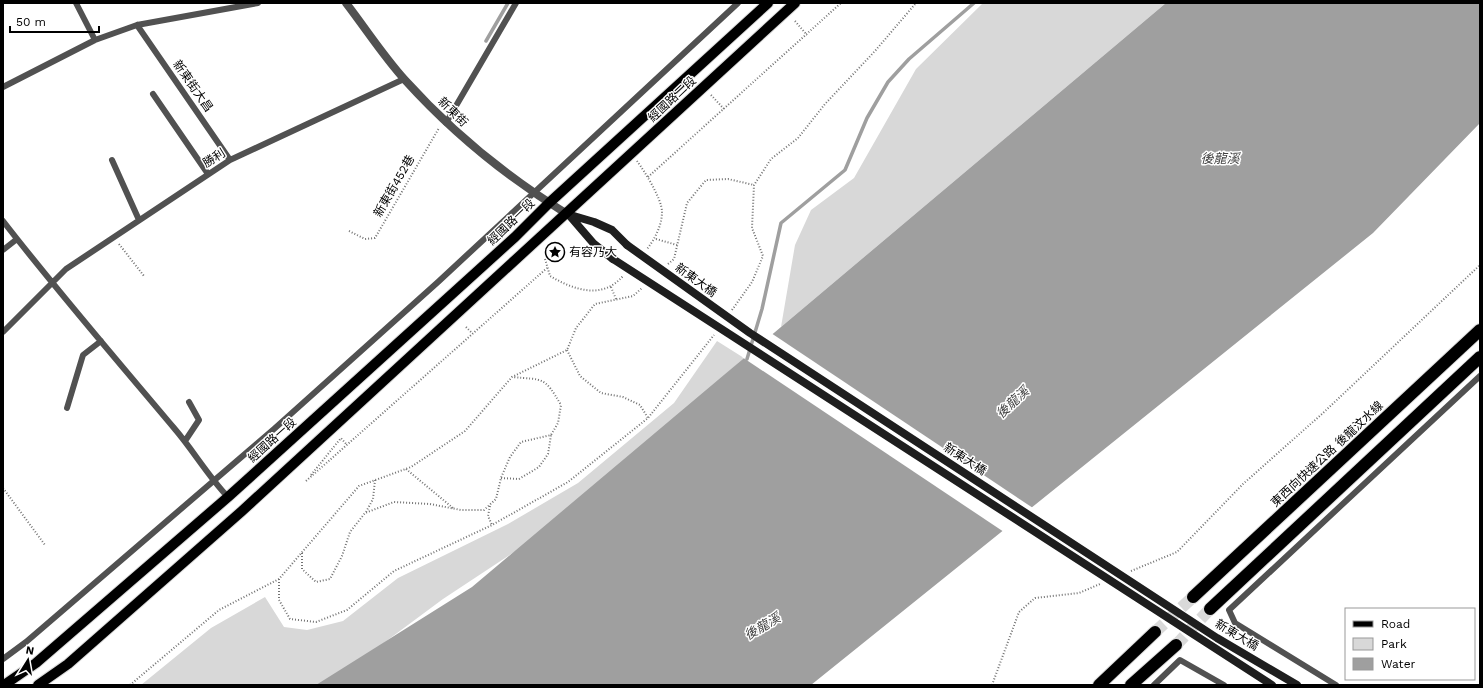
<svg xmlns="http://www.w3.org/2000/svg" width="1483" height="688" viewBox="0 0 1483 688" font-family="'Work Sans','Noto Sans TC',sans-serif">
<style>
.green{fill:#d8d8d8}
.water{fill:#9f9f9f}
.pier{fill:#fff}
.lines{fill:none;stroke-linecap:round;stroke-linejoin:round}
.stream{stroke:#9f9f9f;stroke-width:3.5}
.highway-tunnel{stroke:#d9d9d9;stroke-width:12;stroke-dasharray:12 6;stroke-linecap:butt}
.primary-casing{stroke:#dbdbdb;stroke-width:12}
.highway-casing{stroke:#dbdbdb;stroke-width:14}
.path{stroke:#737373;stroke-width:2;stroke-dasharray:1 2;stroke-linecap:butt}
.lane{stroke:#515151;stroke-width:6}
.street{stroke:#515151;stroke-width:8}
.secondary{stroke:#1e1e1e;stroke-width:8}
.primary{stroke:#000;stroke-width:10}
.highway{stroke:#000;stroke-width:12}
.secondary-bridge{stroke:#1e1e1e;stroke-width:8}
.labels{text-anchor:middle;stroke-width:3;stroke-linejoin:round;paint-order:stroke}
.street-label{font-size:12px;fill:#000;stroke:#fff}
.poi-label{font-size:12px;fill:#000;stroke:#fff;text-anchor:start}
.water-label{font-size:13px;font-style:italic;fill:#404040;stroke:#fff}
</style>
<rect width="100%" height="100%" fill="#fff"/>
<path class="green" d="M983,3H1166L781,327L795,245L811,210L854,178L916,69Z
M717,341L744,358L549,529L443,599L327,685H141L211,628L265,597L284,627L307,630L343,621L398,578L508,524L578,483L674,403Z"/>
<path class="water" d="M1166,3H1480V123L1373,233L811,685H316L472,587Z"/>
<path class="pier" d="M771,333L1033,508L1004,532L742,357Z"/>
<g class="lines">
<path class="stream" d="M486,41L508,3
M747,359L762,309L781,223L845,170L867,118L888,82L909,59L974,3"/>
<path class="highway-tunnel" d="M1155,632L1193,597
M1176,645L1210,609"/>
<defs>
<path id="primary" d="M4,685L36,663L228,497L515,237L549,203L768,3
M38,685L68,664L242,511L795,3"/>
<path id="highway" d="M1193,597L1480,330
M1210,609L1480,357
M1099,685L1155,632
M1131,685L1176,645"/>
</defs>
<use href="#primary" class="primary-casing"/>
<use href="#highway" class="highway-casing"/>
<path class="path" d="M795,21L807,35
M711,95L724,109
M637,161C645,172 662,199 662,212C662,225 655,239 647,249
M648,177L841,3
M349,231L365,239L375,238L439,128
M656,239L677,245
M119,244L144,276
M545,259L550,276C574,290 602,300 623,276
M668,264L674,259L687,203L706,180L728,179L754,185
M611,287L616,299
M732,310L752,282L763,256L752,228L754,185L771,159L798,138L825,104L875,51L916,3
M466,327L472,333
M567,350L580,376L601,393L623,397L640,405L648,418
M406,469L453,508
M311,475L341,438L347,445
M501,478L519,479L539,467L548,454L551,435
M306,481L547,268
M3,488L45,545
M490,506L488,516L492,525
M366,512L373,499L375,480
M302,553V569L316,582L330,579L342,556L350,532L365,513L394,502L430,504L461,510H484L496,499L501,478L510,457L521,442L551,435L558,423L561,405C544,376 544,380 512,377
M1131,571L1177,552L1243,484L1323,413L1480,265
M279,579V600L290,619L316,622L347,610L394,571L492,525L568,482L648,418L714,335
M130,685L219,610L279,579L359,486L411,467L465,431L512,377L567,350L576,328L595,304L633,296L642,288
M992,685L1019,612L1035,598L1079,593L1100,584"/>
<path class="lane" d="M76,3L95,40
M137,25L230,160
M3,87L95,40L137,25L258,3
M153,94L208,174
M446,123L516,3
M112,160L139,220
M3,221C58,292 116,359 174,428C193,450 208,476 228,497
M3,250L17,239
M3,332L66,269L230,160L404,79
M67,408L83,355L101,341
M185,441L199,420L189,402
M3,659L26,642L274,429L438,282L738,3
M1154,685L1180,660L1224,685
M1336,685L1235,623L1229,610L1480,376"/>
<path class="street" d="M346,3C366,29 384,57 405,80C452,132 507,177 567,214"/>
<path class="secondary" d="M567,214L594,222L612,230L627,245
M569,215L594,244L613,259"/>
<use href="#primary" class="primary"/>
<use href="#highway" class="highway"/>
<path class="secondary-bridge" d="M627,245L750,333L1217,638L1297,685
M613,259L1272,685"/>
</g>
<defs>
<symbol id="sight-ring" viewBox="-11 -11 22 22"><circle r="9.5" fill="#fff" stroke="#000" stroke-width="1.5"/><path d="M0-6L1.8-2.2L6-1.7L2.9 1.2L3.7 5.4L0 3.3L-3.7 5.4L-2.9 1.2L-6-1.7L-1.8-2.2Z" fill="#000"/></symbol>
</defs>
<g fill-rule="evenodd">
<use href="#sight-ring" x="544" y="241" width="22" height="22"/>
</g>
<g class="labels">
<g class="street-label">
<text transform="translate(193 86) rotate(55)" y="4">新東街大昌</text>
<text transform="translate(672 99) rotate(-43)" y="4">經國路二段</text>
<text transform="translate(453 112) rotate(44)" y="4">新東街</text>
<text transform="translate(214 158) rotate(-32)" y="4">勝利</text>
<text transform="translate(394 186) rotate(-60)" y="4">新東街452巷</text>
<text transform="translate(511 222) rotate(-44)" y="4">經國路一段</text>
<text transform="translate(696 280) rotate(36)" y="4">新東大橋</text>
<text transform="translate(272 440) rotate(-42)" y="4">經國路一段</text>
<text transform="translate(1327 454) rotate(-43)" y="4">東西向快速公路 後龍汶水線</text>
<text transform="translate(965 459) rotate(33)" y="4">新東大橋</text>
<text transform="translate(1237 635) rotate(31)" y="4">新東大橋</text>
</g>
<g class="poi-label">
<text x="569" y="256">有容乃大</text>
</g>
<g class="water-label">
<text x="1220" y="163">後龍溪</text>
<text transform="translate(1012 402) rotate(-43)" y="5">後龍溪</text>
<text transform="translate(762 626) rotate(-31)" y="5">後龍溪</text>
</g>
</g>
<rect width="1483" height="688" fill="none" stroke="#000000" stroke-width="8"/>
<rect x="1345" y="608" width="130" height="72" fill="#ffffff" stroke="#999999"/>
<rect x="1353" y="621" width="20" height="6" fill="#000000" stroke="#999999"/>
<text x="1381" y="628" font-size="12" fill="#000000">Road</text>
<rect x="1353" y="638" width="20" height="12" fill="#d8d8d8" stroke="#999999"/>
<text x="1381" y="648" font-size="12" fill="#000000">Park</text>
<rect x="1353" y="658" width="20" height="12" fill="#9f9f9f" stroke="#999999"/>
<text x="1381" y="668" font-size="12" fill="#000000">Water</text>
<g transform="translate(28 660) rotate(11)" stroke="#ffffff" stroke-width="3" paint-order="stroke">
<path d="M0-3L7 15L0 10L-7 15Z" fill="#000000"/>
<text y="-6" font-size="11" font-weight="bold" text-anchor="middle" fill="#000000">N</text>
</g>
<path d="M10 26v6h89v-6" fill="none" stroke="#000000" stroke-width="2"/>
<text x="16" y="26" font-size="12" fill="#000000" stroke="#ffffff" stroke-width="3" paint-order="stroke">50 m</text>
</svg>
